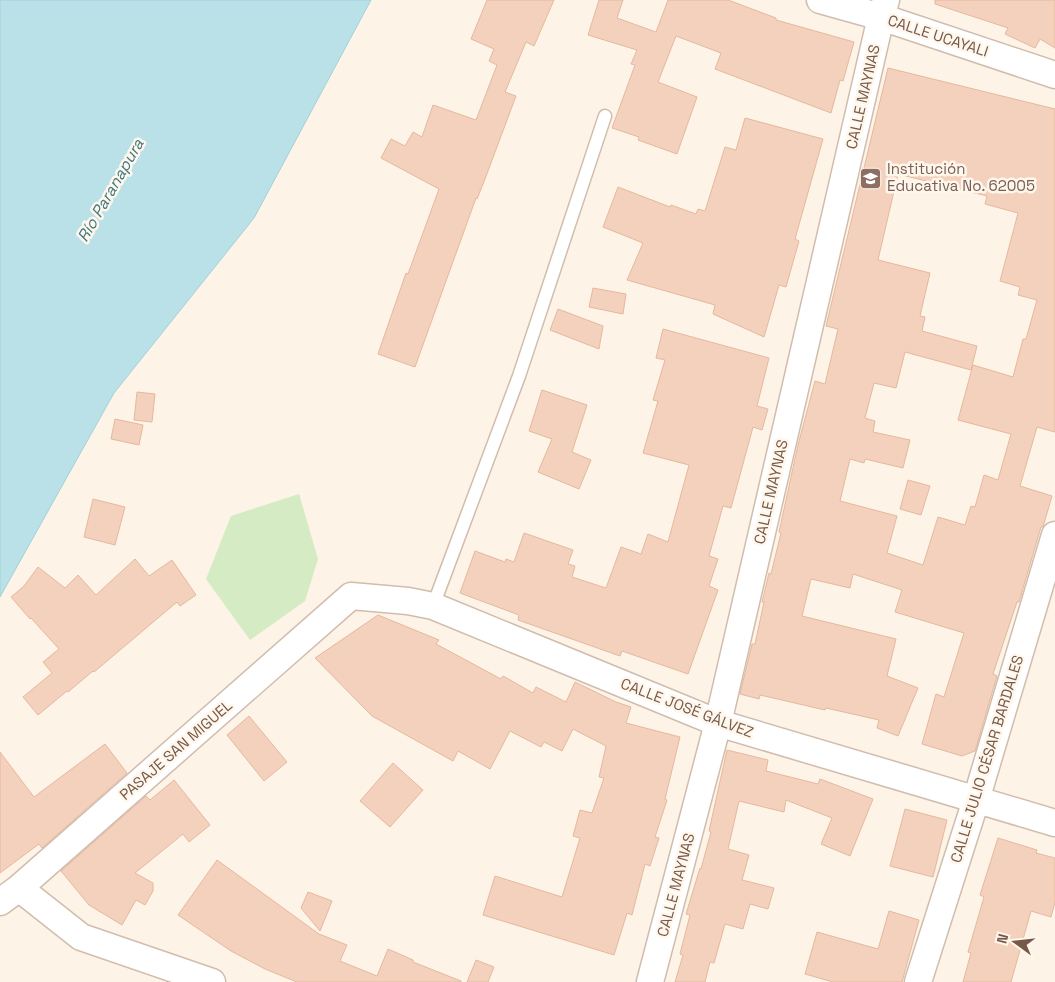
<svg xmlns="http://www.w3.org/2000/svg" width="1055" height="982" viewBox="0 0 1055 982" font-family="'Space Grotesk',sans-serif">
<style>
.green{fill:#d4ebc4}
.water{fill:#bae1e7;stroke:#a0d1d9}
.building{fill:#f3d1bd;stroke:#e6b89d;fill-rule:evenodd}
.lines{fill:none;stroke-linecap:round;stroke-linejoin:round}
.lane-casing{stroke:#d1bdae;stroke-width:15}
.street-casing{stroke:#d1bdae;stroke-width:29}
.lane{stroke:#fff;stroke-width:12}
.street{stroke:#fff;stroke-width:26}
.labels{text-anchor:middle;stroke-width:5;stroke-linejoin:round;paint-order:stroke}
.street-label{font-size:15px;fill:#77594a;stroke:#fff7ec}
.education-label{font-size:15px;fill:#785e54;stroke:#fff7ec;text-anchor:start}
.water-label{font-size:16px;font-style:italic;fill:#407983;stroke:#fff7ec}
</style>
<rect width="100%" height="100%" fill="#fdf3e6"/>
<path class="green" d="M299,494L318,559L305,601L250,640L206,579L231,516Z"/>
<path class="water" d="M0,0H371L254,218L114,393L0,597Z"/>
<path class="building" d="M487,0H554L534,46L526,42L505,92L516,96L485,179L477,199L476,198L415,367L378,354L406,273L408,274L439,189L381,158L391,139L405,146L413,132L422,137L433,105L476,120L497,65L489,61L494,49L471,39Z
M599,0H623L617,18L656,32L668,0H728L776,18V20L854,42L843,81L840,80L831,113L715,69L721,53L676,36L658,82L697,97L677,154L638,140L639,137L612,128L635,65L631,64L637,50L588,35Z
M935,0H1055V48L1040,39L1035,48L1005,34L1008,28L935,4Z
M888,68L1055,109V432L1037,427L1020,486L1052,496L1043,527H1041L1019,602H1017L993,674L997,676L975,751L962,756L922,744L936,694L944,697L964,633L895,612L902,590L853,574L850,588L811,579L802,616L896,639L887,676L918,688L898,736L877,728L879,720L826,708L825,710L760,695L759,699L740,694L752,644H755L764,602H762L769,573L771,574L781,533L779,532L798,445L815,381L825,384L838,329L826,326ZM898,174L987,196L985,204L1018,213L1000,281L1020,287L1018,295L1037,300L1026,339H1023L1013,377L973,365L958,420L1011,434L998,480L984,475L975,507L971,506L965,525L938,517L923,565L887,553L897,516L840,501L850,459L864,463L865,459L903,468L910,440L873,432L875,421L865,418L874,383L896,388L905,352L971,370L977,346L922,331L925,317L920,316L930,273L878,260Z
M745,118L823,139L795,239L799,241L786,287L779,285L764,337L713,314L715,305L627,280L643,243L603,227L618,187L670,207L671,205L696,214L698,209L705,211L725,147L736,150Z
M593,288L626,294L623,314L589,307Z
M558,309L603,326L599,349L550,330Z
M663,329L769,358L757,406L768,409L762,430L753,427L731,508L723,506L709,556L718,559L709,586L718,590L688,674L622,651L620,656L518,620L519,615L460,593L475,551L505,562L506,559L514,562L524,533L573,550L568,564L575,566L572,577L606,588L621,547L641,554L648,534L668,542L689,465L643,453L658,401L653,400L665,360L656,358Z
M542,390L587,405L572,452L591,460L579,489L538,472L552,439L529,431Z
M137,392L155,394L152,422L134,420Z
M115,419L143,425L139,445L111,439Z
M908,480L930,486L921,515L900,509Z
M93,499L125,507L115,545L84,537Z
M135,559L149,576L172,560L196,595L180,606L177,602L94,672L93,671L68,692L67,691L38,715L23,697L52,673L43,662L59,649L31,618L30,619L11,597L24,586L38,567L65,588L78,575L96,595Z
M378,615L439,640L436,644L501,679L503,676L533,693L536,687L566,702L575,682L616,702L631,707L626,723L680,737L665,799L667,800L655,837L659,838L650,866L645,864L632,915L627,913L614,955L483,915L495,876L562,897L580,838L573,836L580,810L592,813L604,778L599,777L606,746L573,729L562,751L544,742L541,747L510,731L490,769L458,751L453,761L372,716L315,658Z
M249,716L287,762L264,781L227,735Z
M105,744L127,773L42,848L39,844L0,873V752L34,797Z
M727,750L768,760L766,771L818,784L820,779L873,799L850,856L821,844L832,818L786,800L784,812L739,801L728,849L749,855L742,880L774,888L768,909L750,904L743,929L725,924L714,963L710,962L705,982H675L683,955L680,954L690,915L686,914L700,868L701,869L711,832L709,831Z
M393,763L423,790L390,827L360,801Z
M174,780L210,825L189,842L183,834L135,873L153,883V891L145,905L136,900L122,925L89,905L61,871L146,796L150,800Z
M905,809L947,820L933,877L890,866Z
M998,838L1037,850L1036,853L1055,858V902L1051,917L1031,911L1011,982H963L971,953L968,952L984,897L980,895Z
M217,860L319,934L347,945L340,961L377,976L388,949L413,960V962L461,981V982H297L265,969L231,951L178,915Z
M308,892L332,901L320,931L301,908Z
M889,911L919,920L902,982H833L805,974L817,932L878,949Z
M476,960L494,967L488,982H467Z"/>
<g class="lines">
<defs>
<path id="lane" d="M433,606L519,376L605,116"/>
<path id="street" d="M820,0L881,17L1055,75
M19,888L81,937L212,982
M0,902L19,888L351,596L408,601L433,606L718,723L1055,823
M650,982L718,723L881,17L886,0
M918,982L976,800L1055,535"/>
</defs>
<use href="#lane" class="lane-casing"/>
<use href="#street" class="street-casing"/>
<use href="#lane" class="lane"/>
<use href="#street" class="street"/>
</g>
<defs>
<symbol id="school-square" viewBox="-11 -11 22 22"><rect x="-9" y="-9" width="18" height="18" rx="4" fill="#8d6e63" stroke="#fff7ec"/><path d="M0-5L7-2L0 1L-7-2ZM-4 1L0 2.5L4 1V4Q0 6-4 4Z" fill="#fff"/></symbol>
</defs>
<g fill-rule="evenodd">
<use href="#school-square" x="858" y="166" width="25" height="25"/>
</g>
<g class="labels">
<g class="street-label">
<text transform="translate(938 36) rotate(18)" y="5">CALLE UCAYALI</text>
<text transform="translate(863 97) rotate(-77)" y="5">CALLE MAYNAS</text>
<text transform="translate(771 492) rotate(-77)" y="5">CALLE MAYNAS</text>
<text transform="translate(687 708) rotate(21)" y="5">CALLE JOSÉ GÁLVEZ</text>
<text transform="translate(176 750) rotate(-41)" y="5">PASAJE SAN MIGUEL</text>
<text transform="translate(987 759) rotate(-73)" y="5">CALLE JULIO CÉSAR BARDALES</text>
<text transform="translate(676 885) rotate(-75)" y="5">CALLE MAYNAS</text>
</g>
<g class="education-label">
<text x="887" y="174">Institución<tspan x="887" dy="17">Educativa No. 62005</tspan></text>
</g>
<g class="water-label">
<text transform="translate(110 190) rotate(-60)" y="6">Río Paranapura</text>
</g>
</g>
<g transform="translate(1015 942) rotate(285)" stroke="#fff7ec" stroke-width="4" paint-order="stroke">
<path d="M0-4L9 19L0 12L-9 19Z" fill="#77594a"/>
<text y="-8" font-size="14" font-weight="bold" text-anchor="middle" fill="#77594a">N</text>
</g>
</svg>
